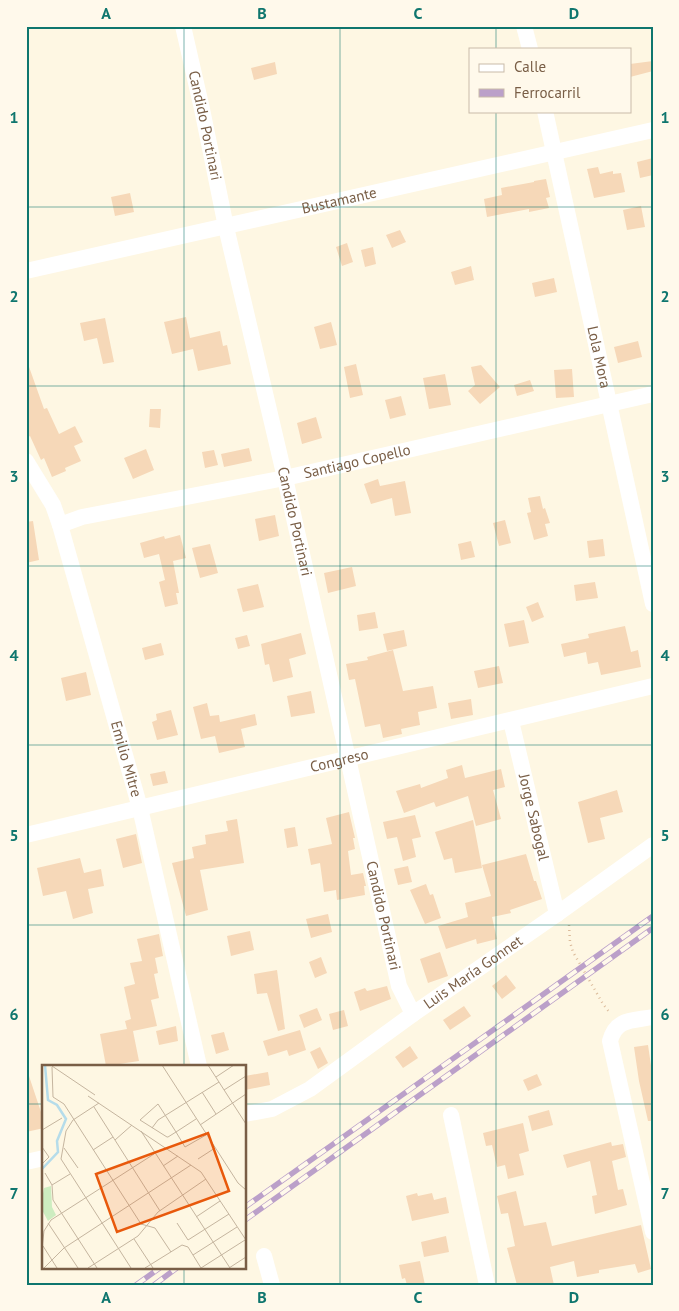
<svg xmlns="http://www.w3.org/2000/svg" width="679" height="1311" viewBox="0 0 679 1311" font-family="'PT Sans',sans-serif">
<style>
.building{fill:#f6d8b8}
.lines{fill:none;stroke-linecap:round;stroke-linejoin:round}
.path{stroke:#dbbb9a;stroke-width:2.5;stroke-dasharray:1 4;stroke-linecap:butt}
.street{stroke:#fff;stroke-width:16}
.rail-casing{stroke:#bba0c9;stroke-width:5.5}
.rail{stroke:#fff9eb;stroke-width:4;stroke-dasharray:11;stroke-linecap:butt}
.grid{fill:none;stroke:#0f766e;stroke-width:1;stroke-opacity:0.55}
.labels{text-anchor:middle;stroke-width:5;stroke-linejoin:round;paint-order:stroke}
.street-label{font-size:15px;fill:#795e46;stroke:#fff9eb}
.inset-river{fill:none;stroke:#b5dcea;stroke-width:2.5}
.inset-road{fill:none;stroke:#c5b59f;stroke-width:1}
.view{fill:#e8590c;fill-opacity:0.15;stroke:#e8590c;stroke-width:2.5}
.inset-edge{fill:none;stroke:#795e46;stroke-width:2.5}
.neatline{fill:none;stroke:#0f766e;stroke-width:2}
.grid-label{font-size:16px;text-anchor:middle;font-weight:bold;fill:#0f766e}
</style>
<rect width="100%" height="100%" fill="#fef7e3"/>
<path class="building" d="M653,61V71L630,77V64Z
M275,62L277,74L254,80L251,68Z
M653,158V175L640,178L637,162Z
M598,167L600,174L613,171V174L621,173L625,192L594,198L587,169Z
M546,179L550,197L546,198L549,208L529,212V209L487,217L484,199L502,195L501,188L534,182V181Z
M130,193L134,212L115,216L111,197Z
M641,206L645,227L627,230L623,210Z
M400,230L406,242L392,248L386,235Z
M347,243L353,262L342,266L336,247Z
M373,247L376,264L365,267L361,250Z
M471,266L474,280L455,285L451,272Z
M554,278L557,292L535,297L532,283Z
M186,317L190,338L220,331L223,346L227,345L231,364L198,371L193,349L172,354L164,322Z
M105,318L114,362L103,364L97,338L84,341L80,323Z
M331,322L337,345L320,349L314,327Z
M638,341L642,357L618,363L614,347Z
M28,364L44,409L47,408L59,434L75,426L83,442L74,446L81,461L65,468L66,471L52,477L44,458L41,460L30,436L26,438V365Z
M356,364L363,395L350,398L344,367Z
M481,365L500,387L480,404L468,391L475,385L471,367Z
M572,369L574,397L556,398L554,370Z
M445,374L451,405L429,409L423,378Z
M530,380L534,391L517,396L514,385Z
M401,396L406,415L390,419L385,400Z
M150,409H161L160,428L149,427Z
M316,417L322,438L302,444L297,423Z
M249,448L252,461L224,467L221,454Z
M146,449L154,470L133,479L124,458Z
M214,450L218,465L205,468L202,452Z
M378,479L380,486L405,481L411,513L395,516L392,498L371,504L364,484Z
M540,496L543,509L545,508L550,523L545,524L548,536L534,540L527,513L531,512L528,498Z
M275,515L279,536L259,541L255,519Z
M505,520L511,543L499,546L493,523Z
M33,521L39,560L26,563V522Z
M180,535L186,558L173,561L179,593H176L178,604L165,607L159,582L165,580L159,554L144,558L140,543L164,536L165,539Z
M603,539L605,556L589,558L587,541Z
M471,541L475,557L461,560L458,544Z
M210,544L218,573L200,578L192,548Z
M352,567L356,586L328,593L324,573Z
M595,582L598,598L576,601L574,585Z
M258,584L264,607L243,612L237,589Z
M538,602L544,617L532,622L526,607Z
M375,612L378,628L359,631L357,615Z
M524,620L529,643L509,647L504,624Z
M625,626L631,652L638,650L641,667L601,675L598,662L588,664L586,652L564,657L561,644L589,638L588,634Z
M404,630L407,646L387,651L383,634Z
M301,633L306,654L289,659L293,677L273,682L269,664L265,665L261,644Z
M247,635L250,646L238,649L235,638Z
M161,643L164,655L145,660L142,648Z
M393,650L403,691L433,686L437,708L418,712L420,725L401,729L402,734L383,738L380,724L365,727L355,679L349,680L346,664L368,660L367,657Z
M499,666L503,683L478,688L474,671Z
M86,672L91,695L66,701L61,678Z
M311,691L315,713L291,717L287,696Z
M471,699L473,715L451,719L448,703Z
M207,703L210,716L219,715L220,722L255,714L257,725L241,729L245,747L219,753L215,736L201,739L193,707Z
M171,710L178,735L157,740L152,722L157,720L156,714Z
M462,765L465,778L501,769L505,787L493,790L501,819L476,826L468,796L436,807L434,802L404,813L396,791L420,784L421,788L448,778L446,770Z
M165,771L168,783L153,786L150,774Z
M617,790L623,812L600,818L605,839L588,843L578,802Z
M349,812L355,838H353L355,849L348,851L351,875L363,873L366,886H364L365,895L337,900L336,890L324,892L320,863L311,865L308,849L332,844L326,818Z
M415,815L421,837L412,839L416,857L403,861L397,837L387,839L383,822Z
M237,819L244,863L200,870L208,910L186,916L172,863L194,858L192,847L206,844L205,835L228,831L226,821Z
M473,820L482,868L455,873L452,858L444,860L435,832Z
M295,827L298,846L287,848L284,829Z
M136,834L142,863L123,868L116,839Z
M526,854L534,881H536L542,899L510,910L511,913L492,917L497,939L477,944L476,939L446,949L438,926L468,917L465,903L491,896L482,865Z
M80,858L84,873L101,869L104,886L88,889L93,913L73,919L66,891L43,896L37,868Z
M408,866L412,882L398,885L394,869Z
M426,884L430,895L433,894L441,918L425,924L410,890Z
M328,914L332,932L311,938L306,919Z
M250,931L254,950L231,956L227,936Z
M159,934L163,956L155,958L158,973L154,974L159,998L151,1000L157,1026L133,1031L139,1061L106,1066L100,1034L127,1029L125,1021L131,1019L124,987L135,984L130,963L142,961L137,939Z
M440,952L448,976L428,983L420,959Z
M321,957L327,973L315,978L309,962Z
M277,970L285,1029L278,1031L267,993L257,994L254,974Z
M506,975L516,988L502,999L492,986Z
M387,986L391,999L360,1011L354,992L365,988L367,991Z
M464,1006L471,1016L450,1030L443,1020Z
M317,1008L322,1020L304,1028L299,1015Z
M344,1010L348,1026L333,1030L329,1014Z
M176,1026L178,1041L159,1045L156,1031Z
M300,1030L306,1050L289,1056L287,1050L268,1056L263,1041Z
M224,1032L229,1050L216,1054L211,1035Z
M648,1045L653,1079V1121H648L639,1081L634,1047Z
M410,1046L418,1058L403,1068L395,1057Z
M320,1047L328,1063L318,1069L310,1052Z
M268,1072L270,1085L245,1090V1076Z
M537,1074L542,1085L528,1091L523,1080Z
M29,1076L41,1112L44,1128L26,1132V1077Z
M549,1110L553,1125L532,1131L528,1116Z
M523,1123L529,1151L519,1154L524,1175L508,1179L505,1165L497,1167L492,1145L486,1146L483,1133Z
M611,1142L612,1146L623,1144L626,1157L612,1161L618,1190L623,1189L627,1205L595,1214L592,1196L597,1195L590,1161L567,1168L563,1155Z
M516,1191L524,1226L546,1222L552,1246L641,1225L651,1269L638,1273L635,1264L599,1270V1273L577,1277L574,1261L550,1267L554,1285H517L507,1248L515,1246L508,1213L501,1214L497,1196Z
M417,1193L418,1196L432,1193L434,1200L446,1197L449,1213L412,1221L406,1196Z
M446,1236L449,1252L424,1257L421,1242Z
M420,1261L425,1285H407L405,1278L402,1279L399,1265Z"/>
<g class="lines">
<path class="path" d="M569,925L570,942L573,952L603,1004L610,1013"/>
<g class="street">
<path id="s1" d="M183,26L202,109L226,227L285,478L399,986L413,1014"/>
<path d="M524,26L530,49"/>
<path id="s2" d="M545,111L653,604"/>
<path id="s3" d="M26,271L653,130"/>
<path id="s4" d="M26,461L53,505L60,525L140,808L199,1066"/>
<path id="s5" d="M60,525L82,517L285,478L653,394"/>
<path id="s6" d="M511,721L557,914"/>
<path id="s7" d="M26,835L653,686"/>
<path d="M653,1017C632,1021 616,1018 610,1041L653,1232"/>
<path id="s8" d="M245,1114L272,1109L310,1089L413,1014L557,914L653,845"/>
<path d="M451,1115L487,1285"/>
<path d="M26,1162L44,1158"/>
<path d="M264,1256L272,1285"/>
</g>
<defs>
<path id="rail" d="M245,1207L653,916
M245,1220L653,928
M136,1285L161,1267
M154,1285L178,1267"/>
</defs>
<use href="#rail" class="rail-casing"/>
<use href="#rail" class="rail"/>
</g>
<path class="grid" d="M184,26V1066M340,26V1285M496,26V49M496,111V1285M26,207H653M26,386H653M26,566H653M26,745H653M26,925H653M26,1104H44M245,1104H653M184,1267V1285"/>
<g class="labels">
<g class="street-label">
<text dy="5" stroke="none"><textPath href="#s1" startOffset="102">Candido Portinari</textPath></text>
<text dy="5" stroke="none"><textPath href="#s3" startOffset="321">Bustamante</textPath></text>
<text dy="5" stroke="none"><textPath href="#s2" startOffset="252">Lola Mora</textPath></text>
<text dy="5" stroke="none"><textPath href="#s5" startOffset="304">Santiago Copello</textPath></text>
<text dy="5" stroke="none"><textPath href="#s1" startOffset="508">Candido Portinari</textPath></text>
<text dy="5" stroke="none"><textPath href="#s4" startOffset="316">Emilio Mitre</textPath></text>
<text dy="5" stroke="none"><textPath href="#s7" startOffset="322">Congreso</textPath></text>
<text dy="5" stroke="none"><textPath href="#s6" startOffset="99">Jorge Sabogal</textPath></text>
<text dy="5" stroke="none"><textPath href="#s1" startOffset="912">Candido Portinari</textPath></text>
<text dy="5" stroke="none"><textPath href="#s8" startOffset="271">Luis María Gonnet</textPath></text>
</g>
</g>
<g transform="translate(42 1065)">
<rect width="204" height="204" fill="#fef7e3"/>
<path d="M9,121L10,142L14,150L6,156L0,145V134L2,123Z" fill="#cdedc0"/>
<path class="inset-river" d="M0,104L16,87L15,76L24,54L15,40L6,35L3,0"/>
<path class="inset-road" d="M120,0L196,118L204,125M166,0L204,59M10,1L53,30M10,2L11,32L22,39L99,159L113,163L129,187M174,12L192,0M182,25L204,11M160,27L174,49M46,31L159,107L204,175M57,38L31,55L24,66L19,94L89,203M52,42L118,146M154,54L134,67L126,72H125L98,55L116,39L134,67L143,82L164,70M158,60L204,29M110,63L116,55L177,17M0,65L20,53M99,66L188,203M73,75L90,60M0,82L7,92L0,99M22,83L36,103M51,85L71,72M156,94L173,83M121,101L136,91M3,108L10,120L11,135L55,203M10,120L28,109M154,152L178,136M6,158L36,203M135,158L146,175L187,149M92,174L111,203M1,181L15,203M0,183L2,166L9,155L112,89M151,190L195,162M2,203L22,183L149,100M46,203L96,171L116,147L164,114M103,203L140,180L146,182L159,203M159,203L203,175M187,203L204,192"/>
<path class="view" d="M166,68L187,126L75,167L54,109Z"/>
<rect width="204" height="204" class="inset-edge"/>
</g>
<rect width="679" height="1311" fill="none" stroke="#fff9eb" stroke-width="55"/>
<rect x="469" y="48" width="162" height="65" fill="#fff9eb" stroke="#c9bba9"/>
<rect x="479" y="64" width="25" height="8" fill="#ffffff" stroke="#c9bba9"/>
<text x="514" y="72" font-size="15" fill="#795e46">Calle</text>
<rect x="479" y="89" width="25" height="8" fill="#bba0c9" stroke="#c9bba9"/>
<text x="514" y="98" font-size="15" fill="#795e46">Ferrocarril</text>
<rect x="28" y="28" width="624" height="1256" class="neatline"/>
<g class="grid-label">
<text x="106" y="19">A</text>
<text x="262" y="19">B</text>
<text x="418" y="19">C</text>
<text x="574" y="19">D</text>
<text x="14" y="123">1</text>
<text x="665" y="123">1</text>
<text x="14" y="302">2</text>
<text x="665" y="302">2</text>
<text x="14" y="482">3</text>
<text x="665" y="482">3</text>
<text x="14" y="661">4</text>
<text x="665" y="661">4</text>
<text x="14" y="841">5</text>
<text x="665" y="841">5</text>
<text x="14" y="1020">6</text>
<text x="665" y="1020">6</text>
<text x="14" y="1199">7</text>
<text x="665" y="1199">7</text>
<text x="106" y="1303">A</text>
<text x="262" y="1303">B</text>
<text x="418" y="1303">C</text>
<text x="574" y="1303">D</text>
</g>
</svg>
